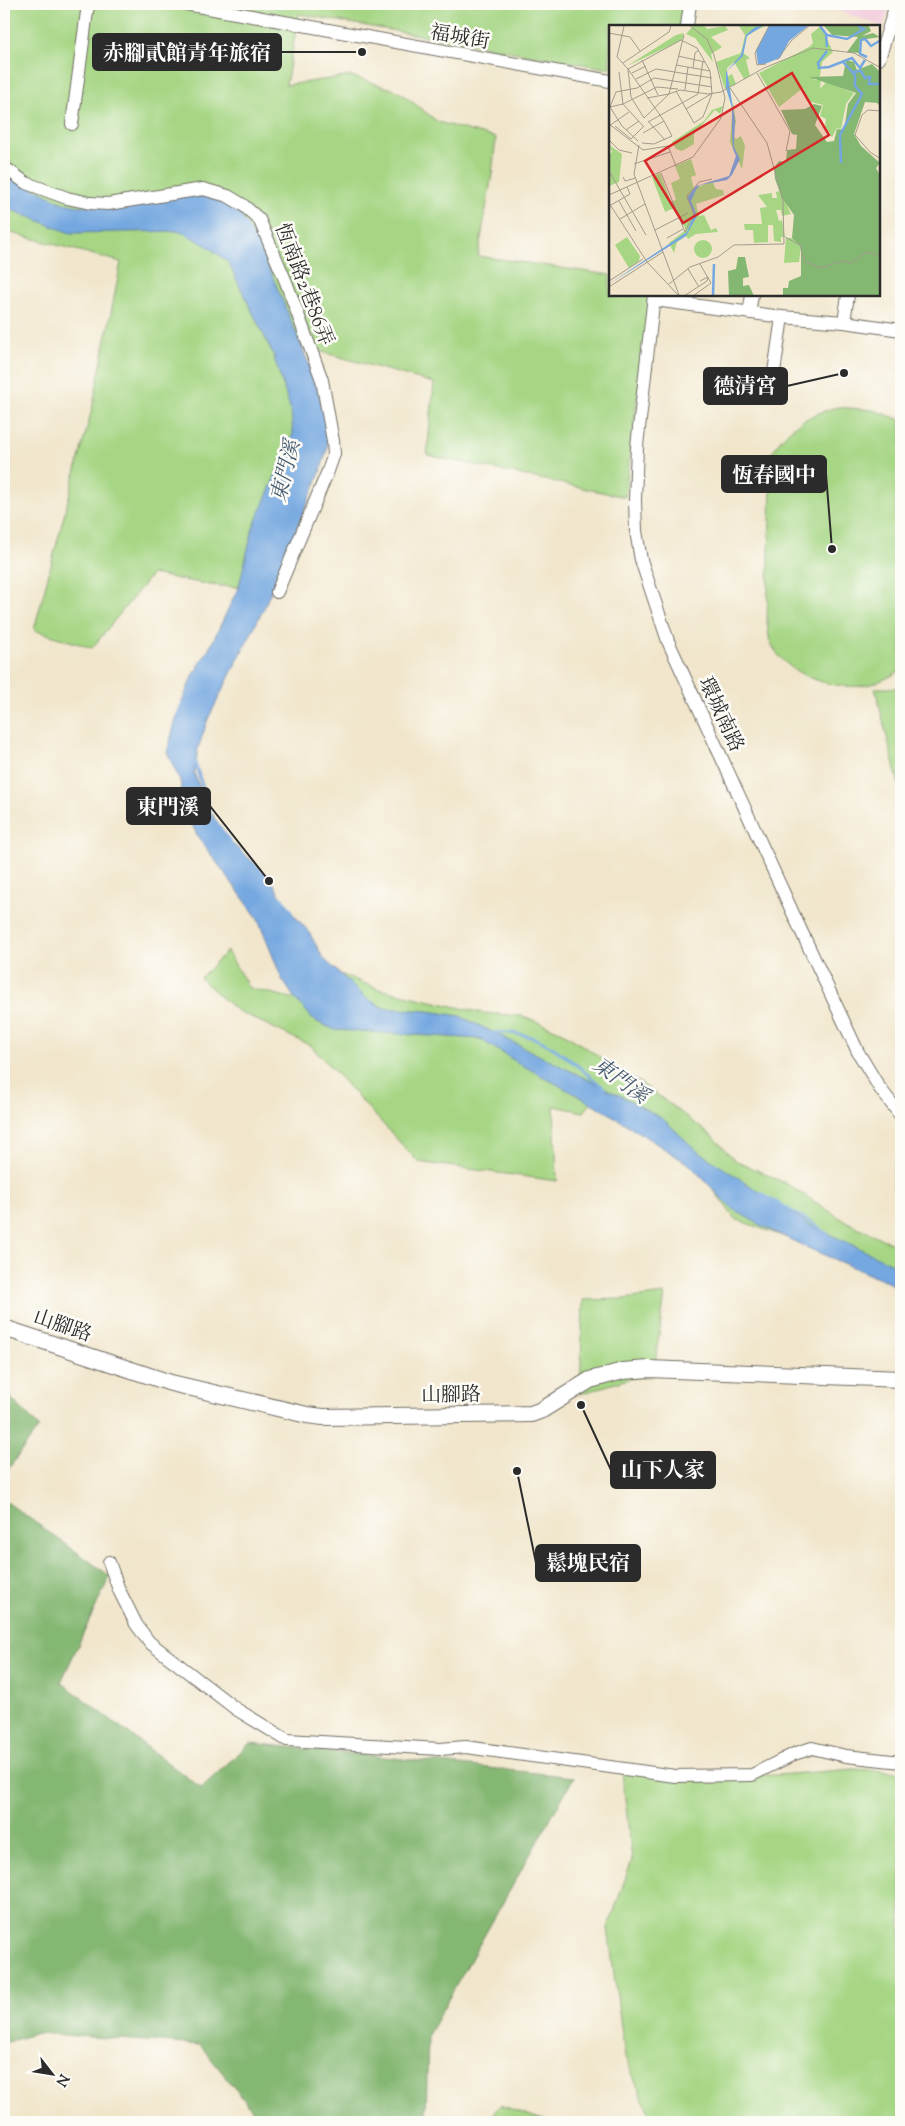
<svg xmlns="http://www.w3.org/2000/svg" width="905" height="2126" viewBox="0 0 905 2126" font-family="'Sorts Mill Goudy','Noto Serif TC',serif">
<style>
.built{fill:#f3cfde}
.green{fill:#a6d684;stroke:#688058}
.forest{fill:#84b772;stroke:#58714e}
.water{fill:#74a7e0;stroke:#506986}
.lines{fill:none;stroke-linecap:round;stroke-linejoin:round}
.stream{stroke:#74a7e0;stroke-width:3}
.minor-casing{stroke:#706c63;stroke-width:14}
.tertiary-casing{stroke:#706c63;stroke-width:18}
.minor{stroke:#fff;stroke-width:12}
.tertiary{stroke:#fff;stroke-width:16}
.labels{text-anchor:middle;stroke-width:5;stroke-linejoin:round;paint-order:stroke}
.street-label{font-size:20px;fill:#2b2b2b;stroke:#fdfcf7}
.water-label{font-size:21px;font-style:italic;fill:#485d73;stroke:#fdfcf7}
.inset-river{fill:none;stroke:#74a7e0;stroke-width:2.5}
.inset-road{fill:none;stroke:#a29b8c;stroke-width:1}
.view{fill:#d62828;fill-opacity:0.15;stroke:#d62828;stroke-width:2.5}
.inset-edge{fill:none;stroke:#2b2b2b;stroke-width:2.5}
.leader{fill:none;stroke:#2b2b2b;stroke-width:2}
.callout-dot{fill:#2b2b2b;stroke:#fdfcf7;stroke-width:2}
.callout{fill:#2b2b2b;stroke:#2b2b2b;stroke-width:2}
.callout-label{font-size:21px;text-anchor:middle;font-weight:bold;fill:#fff}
</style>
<rect width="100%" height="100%" fill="#fdfcf7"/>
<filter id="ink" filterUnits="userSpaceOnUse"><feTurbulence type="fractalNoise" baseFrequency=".02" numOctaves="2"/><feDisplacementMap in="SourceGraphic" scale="10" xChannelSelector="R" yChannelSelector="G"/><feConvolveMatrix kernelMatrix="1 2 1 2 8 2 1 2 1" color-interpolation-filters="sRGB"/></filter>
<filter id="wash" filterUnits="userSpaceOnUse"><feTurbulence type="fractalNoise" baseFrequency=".0096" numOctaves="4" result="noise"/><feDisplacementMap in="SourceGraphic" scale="20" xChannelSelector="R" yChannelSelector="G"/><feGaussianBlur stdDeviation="1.12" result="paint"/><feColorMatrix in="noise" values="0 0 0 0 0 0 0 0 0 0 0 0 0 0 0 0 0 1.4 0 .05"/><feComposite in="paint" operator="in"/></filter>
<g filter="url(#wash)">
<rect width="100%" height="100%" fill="#f1e6cc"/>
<path class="built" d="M819,4H890L883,27Z"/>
<path class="green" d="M4,4H179L216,11L218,4H688L685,26H610V69L299,14L286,85L351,76L398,91L438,122L496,138L492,174L478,256L610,275V295H650L625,497L427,455L434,383L286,342L308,398L263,589L211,585L152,574L92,648L34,630L93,405L121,262L4,231Z
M837,407L873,410L901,420V670C890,677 876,684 862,686C829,689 783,674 770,641C768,635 768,628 767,622L772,453C788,425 807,416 837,407Z
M875,688H901V794Z
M227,951L249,988L316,1004L335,972L379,989L483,1013L523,1016L560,1031L651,1090L713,1137L735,1160L785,1183L845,1221L901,1248V1283L818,1249L735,1219L701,1173L603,1088L584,1112L554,1106L557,1181L418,1162L311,1046L236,1010L200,978Z
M901,1142V1203C886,1188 895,1159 901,1142Z
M665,1294L653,1376L631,1378L580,1394L583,1300L624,1299Z
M854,1769L901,1772V2122H653L625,2057L608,1928L632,1860L622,1771L702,1775H777Z
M500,2105L548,2122H487Z"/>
<path class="forest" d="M4,1391L39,1427L4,1475Z
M4,1500L110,1576L61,1682L201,1788L250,1743L574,1777L428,2035L426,2122H262L200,2045L37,2033L4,2043Z"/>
<path class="water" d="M4,173L63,203L79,206L186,195L205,196L223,202L237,210L259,244L316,381L328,429L327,450L320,473L264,608L208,719L198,749L194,773L204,800L225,837L270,877L286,906L309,932L323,958L366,998L384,1008L428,1011L460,1016L629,1100L663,1119L696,1150L810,1225L901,1268V1288L808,1248L760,1225L731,1208L690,1165L602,1109L520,1064L480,1039L335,1030L315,1021L295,999L282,979L257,917L198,837L187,814L180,781L167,752L177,715L191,679L211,645L239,586L253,528L293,434L291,411L273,354L228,262L206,245L180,231L70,233L4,207Z"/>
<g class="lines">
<path class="stream" d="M195,763L210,812
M216,822L231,843
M281,897L291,910V915
M493,1033C542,1028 569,1060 604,1088
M760,1193L814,1224L827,1234"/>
</g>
</g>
<g filter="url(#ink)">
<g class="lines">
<defs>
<path id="minor" d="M186,4L610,81
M687,26L690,4
M879,59L896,4
M72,124L88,4
M4,167L26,183L67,198L90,203L108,204L203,189L228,196L243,205L259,219L286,282L322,380L333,441L334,454L328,471L277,592
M654,295L637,446L635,500L636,531L641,560L668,641L797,922L858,1052L879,1087L901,1116
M654,300L782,317L844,322L901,330
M749,313L752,295
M844,322L848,295
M771,393L782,317
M109,1562L119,1590L136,1624L149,1642L236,1709L287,1740L440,1749L466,1747L675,1776L752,1775L794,1754L812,1748L846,1756L901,1762"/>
<path id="tertiary" d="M4,1328L171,1383L307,1415L323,1417L531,1414L542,1410L590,1380L623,1371L649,1369L901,1379"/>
</defs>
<use href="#minor" class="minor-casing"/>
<use href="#tertiary" class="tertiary-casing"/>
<use href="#minor" class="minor"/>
<use href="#tertiary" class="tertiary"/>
</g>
</g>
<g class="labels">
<g class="street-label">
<text transform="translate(460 36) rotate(10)" y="7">福城街</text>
<text transform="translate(305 284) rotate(69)" y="7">恆南路2巷86弄</text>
<text transform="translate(722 714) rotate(65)" y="7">環城南路</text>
<text transform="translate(63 1325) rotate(19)" y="7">山腳路</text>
<text transform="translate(451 1394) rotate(-1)" y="7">山腳路</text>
</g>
<g class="water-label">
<text transform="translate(285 471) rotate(-76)" y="7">東門溪</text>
<text transform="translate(621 1080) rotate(36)" y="7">東門溪</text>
</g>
</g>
<g transform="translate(609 25)">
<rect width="271" height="271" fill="#f1e6cc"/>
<path d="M84,1H96L98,4L116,1L119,5L102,12L113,22L102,29L104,37L86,13L77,9ZM130,1H156L139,9L135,19L134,28L141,33L137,35L141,51L135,54L125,37L118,43V52L123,49L127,59L116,64L107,37L132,28L136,10ZM212,1L224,27L213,37L211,51L205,55H212L211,64L217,57L245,68L237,79L232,104L228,103L223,112L216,101L217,94L211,91L214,80L198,76L194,63L170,82L150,48L200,22L204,18L202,9ZM75,8L73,15L18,41L67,10ZM124,77L127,97L124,111L127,114L132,111L136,121L133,144L121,117ZM114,81L111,89L106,85L85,109V119L73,126L67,124L63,117L95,96L103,85ZM0,120L13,129L10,157L0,161V129L3,127ZM82,134L87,150L82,152L85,164L103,156L107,164L114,165L115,170L87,179L90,191L95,190L102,205L107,203L109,207L87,209L79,214L77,211L68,217L65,228L60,218L77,205L65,183L56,187L43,152L51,148L62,177L67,175L62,158L71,154L66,141ZM171,166L182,189L173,191L172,185H167L170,196L173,195L176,212H172V217L165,216L164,200H159V217L145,218L144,205H136L135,199H153L151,183L158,182L149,170L163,168V173H168L167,167ZM18,212L31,231L30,236L20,243L6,220ZM177,213H183L192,222L190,237L175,238ZM85 224a9 9 0 1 1 18 0a9 9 0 1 1-18 0Z" fill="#a6d684"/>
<path d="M215,1H260L262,6L253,11L264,8L271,12L251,15L250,28L238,27L249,12L223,10ZM237,35L245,37L248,45L263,39L271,47V81L268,78L256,77L245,109L252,121L271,138L267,143L272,152L271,271H174V263H179L180,256L192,251V222L183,213L185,190L173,173L166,154L165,143L170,136L177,137L178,125L187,124L188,110L183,109L172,85L196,84L205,79L213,81L206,100L218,117L225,116L228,104L235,105L239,79L247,68L200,52L234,51ZM129,232H136L140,252L134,253V261L140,260L145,271H120L119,246L127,244Z" fill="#84b772"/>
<path d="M154,1L138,11L134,31L118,46L126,95L125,122L131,134L123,150L118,155L91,160L87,165L82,176L88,191L77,211L0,259L78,207L85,190L78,173L87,161L120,151L127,131L124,124L123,109V83L117,63V47L132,30L137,10L146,2ZM160,1H199L180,16L171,33L153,40L149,39L147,25Z" fill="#74a7e0"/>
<path class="inset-river" d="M211,1L217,9L218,22M218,10L238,14L255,4L249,1M218,26L209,38L210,43L220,42L243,33L251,43L256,35M258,32L251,29L252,15L256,14L262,21L272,15M243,47L252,46L256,53L261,52L260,59H272M232,138L231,110L253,69L246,61V50L233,36M104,271L105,239"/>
<path class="inset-road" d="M15,1L8,32L19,44L22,72L35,93L60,69L71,65L99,69L112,67L155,43L204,23L245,28L272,43M0,8L21,12L31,26M69,31L96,37M33,35L49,70M168,35L182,16L200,1M14,38L60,7L62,1M157,39L148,40L146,28L160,1M67,40L101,46M84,43L86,28L90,25M10,47L14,79L35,102M23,48L37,41M148,48L181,106L177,126M27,54L47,44L103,53M48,62L69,64M76,65L79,42M38,73L60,69L75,10M1,82L7,67L28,63L45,53L103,62M1,82L14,79L48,62M1,82L13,101L29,116M77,84L102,69M272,86L259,85L253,90L246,110L261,127L272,134M39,96L56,115M39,97L89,69L94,36M0,99L34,125L59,121L67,141M0,101L20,87M6,101L22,114L34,102M17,105L30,96M34,108L55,96L19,44L72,15L88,23L101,46L103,69L94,92L85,98L67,66M0,115L10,125L23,128M33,118L45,119L63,111L55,96M30,120L25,149L70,270M25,139L61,127M0,146L37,210M52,148L76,207L85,189L78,171L90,157L103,154M14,152L16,156L27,153M0,170L84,132L112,93L116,73L105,30L98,14L81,1M10,176L27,206M0,178L38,237L70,271M2,180L21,169L18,162M11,194L36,179M46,205L79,188M176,212L191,220L195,236L212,243L233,236L242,238L258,227L272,231M58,213L74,204M79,244L90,262M0,256L34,234M60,259L81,242L109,232L125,220L175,219L174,176L158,118L121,63M0,262L54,227M75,271L98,256L99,252L91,256M84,271L102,258L91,239"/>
<path class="view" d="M183,48L220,110L74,198L36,136Z"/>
<rect width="271" height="271" class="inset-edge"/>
</g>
<path class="leader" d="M362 52L281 52M844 373L787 386M832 549L826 474M269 881L210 806M581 1405L611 1470M517 1471L536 1563"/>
<g class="callout-dot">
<circle cx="362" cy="52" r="5"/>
<circle cx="844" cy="373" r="5"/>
<circle cx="832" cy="549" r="5"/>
<circle cx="269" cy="881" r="5"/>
<circle cx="581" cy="1405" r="5"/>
<circle cx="517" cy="1471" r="5"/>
</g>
<g class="callout">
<rect x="93" y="34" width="188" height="36" rx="5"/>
<rect x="704" y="368" width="83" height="36" rx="5"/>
<rect x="722" y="456" width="104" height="36" rx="5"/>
<rect x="127" y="788" width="83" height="36" rx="5"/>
<rect x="611" y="1452" width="104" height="36" rx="5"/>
<rect x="536" y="1545" width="104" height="36" rx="5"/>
</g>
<g class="callout-label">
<text x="187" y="60">赤腳貳館青年旅宿</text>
<text x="745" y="393">德清宮</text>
<text x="774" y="482">恆春國中</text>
<text x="168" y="814">東門溪</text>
<text x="663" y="1477">山下人家</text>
<text x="588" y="1570">鬆塊民宿</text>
</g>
<rect width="905" height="2126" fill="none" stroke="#fdfcf7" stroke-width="20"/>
<g transform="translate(52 2074) rotate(121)" stroke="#fdfcf7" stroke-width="4" paint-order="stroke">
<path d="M0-4L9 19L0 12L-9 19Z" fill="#2b2b2b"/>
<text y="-8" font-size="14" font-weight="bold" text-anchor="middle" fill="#2b2b2b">N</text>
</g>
</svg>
